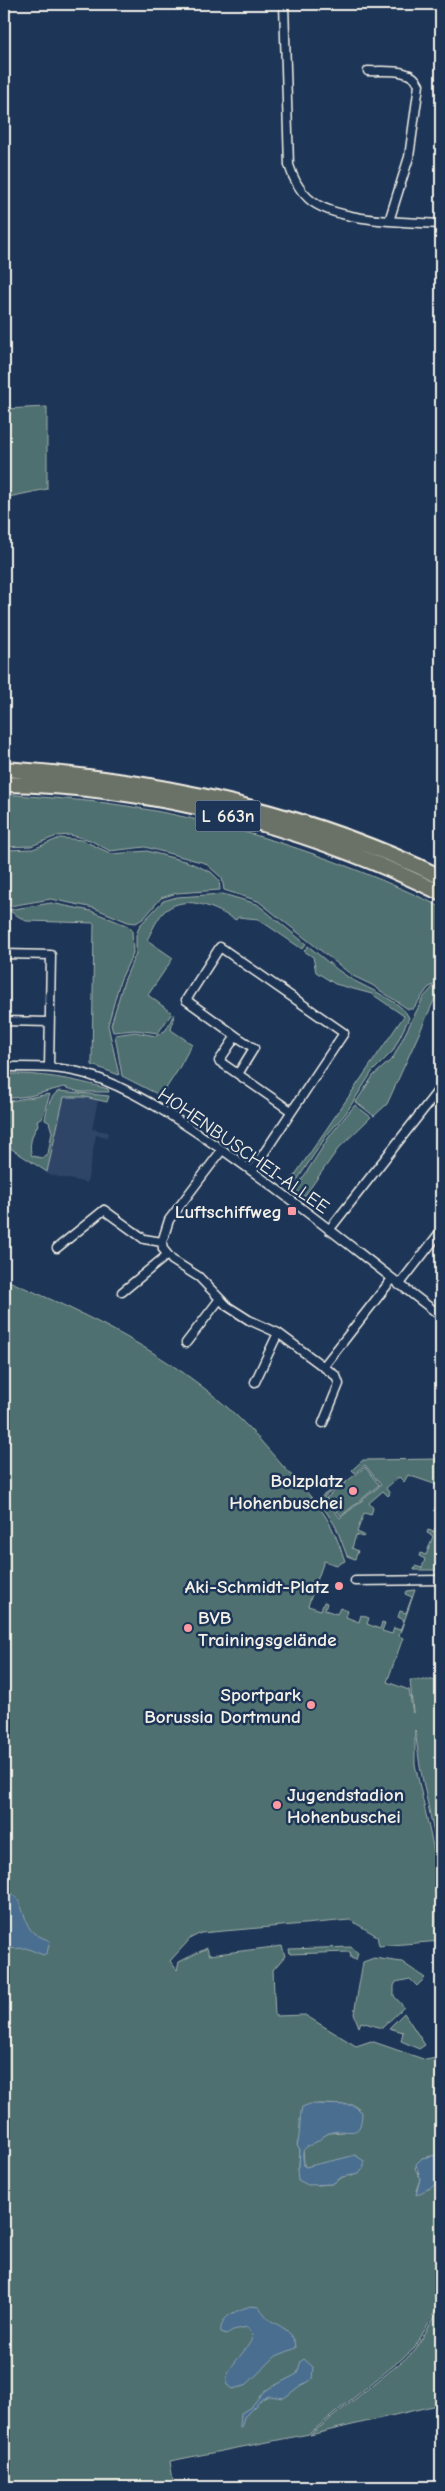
<svg xmlns="http://www.w3.org/2000/svg" width="445" height="2491" viewBox="0 0 445 2491" font-family="'Comic Neue',sans-serif">
<style>
.built{fill:#2e4568}
.green{fill:#4f7070;stroke:#a2b0ac;fill-rule:evenodd}
.water{fill:#496e8f;stroke:#8da2b3}
.lines{fill:none;stroke-linecap:round;stroke-linejoin:round}
.minor-casing{stroke:#f4f1e8;stroke-width:11}
.trunk-casing{stroke:#f4f1e8;stroke-width:18}
.minor{stroke:#1d3557;stroke-width:8}
.trunk{stroke:#6a7166;stroke-width:14}
.poi-dot{fill:#ff9aa2;stroke:#1d3557;stroke-width:2}
.labels{text-anchor:middle;stroke-width:5;stroke-linejoin:round;paint-order:stroke}
.shield{fill:#1d3557;stroke:#b4b9bc;stroke-width:1}
.shield-label{font-size:18px;font-weight:bold;fill:#f4f1e8}
.street-label{font-size:19px;fill:#f4f1e8;stroke:#1d3557}
.poi-label{font-size:19px;font-weight:bold;fill:#f4f1e8;stroke:#1d3557;text-anchor:end}
</style>
<rect width="100%" height="100%" fill="#1d3557"/>
<filter id="ink" filterUnits="userSpaceOnUse"><feTurbulence type="fractalNoise" baseFrequency=".02" numOctaves="2"/><feDisplacementMap in="SourceGraphic" scale="10" xChannelSelector="R" yChannelSelector="G"/><feConvolveMatrix kernelMatrix="1 2 1 2 8 2 1 2 1" color-interpolation-filters="sRGB"/></filter>
<g filter="url(#ink)">
<path class="built" d="M64,1097H85L98,1100L92,1129L108,1132L107,1137L96,1135L87,1183L46,1174Z"/>
<path class="green" d="M47,407V489L4,498V409Z
M4,794C38,797 72,799 106,803C219,818 338,857 441,907V981L428,988L413,1009H408L372,985L353,976L258,901L224,890L222,878L205,863L145,847L110,851L90,840L70,835L57,836L31,846L4,847Z
M60,838L82,840L112,854L147,851L188,862L211,872L219,880L220,890L177,893L161,898L144,918L136,923L128,922L94,908L51,899L4,907V850L33,849Z
M223,894L257,904L306,944L302,949L258,919L238,917L236,920C216,909 188,893 166,910C158,916 152,931 147,940L173,958L148,995L172,1013L158,1033L135,1030L113,1032L111,1025L124,981L136,953V935L140,925L163,901L177,897Z
M51,903L91,911L128,926L132,930L133,953L120,981L108,1025L119,1075L92,1065L94,923L26,921L8,910Z
M308,946C321,956 334,968 348,977C363,987 403,1001 409,1018L393,1051L372,1072L346,1113L327,1135L292,1188L288,1185L404,1016L372,994L335,984L316,972L313,957L304,951Z
M441,984V996L437,994L387,1104L374,1116L356,1102L373,1076L393,1058L423,998L433,987Z
M174,1014L171,1030L192,1044L178,1070L161,1096L122,1076L115,1035L135,1032L156,1036L166,1030Z
M4,1074C40,1073 74,1079 108,1089L109,1092H80L64,1087L29,1096L4,1099Z
M59,1091L109,1096L107,1102L85,1097H64L47,1172L4,1144V1102L50,1094L42,1119L37,1120L38,1125C32,1133 28,1147 32,1156L42,1158L48,1154L52,1132L49,1122L45,1120C46,1111 50,1095 59,1091Z
M355,1105L371,1117L338,1149L304,1197L295,1190L331,1134Z
M4,1279C87,1314 171,1354 238,1417C253,1431 267,1448 281,1464C296,1480 322,1507 331,1526C337,1537 341,1550 345,1561L337,1565L324,1561L308,1606L321,1610L324,1602L327,1603L325,1610L337,1614L340,1608L348,1611L346,1617L359,1622L361,1615L369,1618L367,1624L380,1629L382,1622L385,1623L382,1631L392,1634L394,1628L400,1630L404,1620L398,1617L400,1611L406,1613L412,1597L405,1594L407,1591L415,1590L399,1636L403,1638L387,1682L409,1690L413,1713L410,1680H441V1843H436L420,1767L415,1730V1764L441,1883V1941L379,1946L377,1936L350,1920L201,1933L191,1938L170,1961L177,1970L179,1962L207,1948L209,1955L282,1946L285,1956L273,1970L275,2016L305,2015L356,2046L371,2041L426,2060L441,2057V2157L437,2155L422,2158L415,2168L420,2179L416,2191L429,2189L440,2178L438,2172L441,2167V2301L414,2349L309,2434L170,2461L174,2487H4ZM318,2104L353,2105L359,2108L344,2132L329,2133L303,2147L304,2166L306,2167L345,2160L353,2176L346,2175L332,2184L318,2185L297,2170L299,2167L300,2149L297,2145L301,2131L300,2118Z
M441,1459V1498L438,1493L440,1486L408,1475L404,1482L399,1477L386,1488L390,1494L388,1496L383,1491L369,1503L373,1508L371,1515L364,1513L357,1532L364,1535L363,1537L356,1535L352,1548L358,1551L355,1559L347,1556L336,1527L321,1504L322,1496L346,1480L324,1497L340,1518L381,1485L365,1465L355,1473L352,1470L363,1460Z
M365,1467L379,1485L341,1516L326,1498Z
M435,1508L441,1510V1570H414L415,1566L422,1568L425,1559L419,1556L420,1553L426,1555L433,1536L427,1533L428,1530L434,1532L441,1513L434,1511Z
M351,1947L358,1953L356,1960L351,1958L350,1952L290,1954L289,1949Z
M374,1958L402,1962L425,1978L417,1986L410,1979L396,1982L394,1986V1996L404,2007L382,2028L361,2022L359,2027L354,2014L363,1962Z
M404,2013L425,2045L419,2049L401,2041L403,2032L389,2028Z
M441,2305V2404L310,2435L415,2351Z"/>
<path class="water" d="M4,1889C27,1897 20,1923 35,1934C40,1937 46,1939 50,1941L47,1953L43,1955L26,1948L4,1949Z
M310,2104L353,2105L362,2112C361,2143 348,2126 329,2133C324,2135 321,2139 316,2142C301,2150 302,2148 304,2166L306,2167C323,2162 339,2160 355,2155L364,2161V2167L359,2174L342,2177L332,2184L308,2185L298,2180L297,2170L299,2167L300,2149L297,2146C301,2132 299,2120 302,2107Z
M437,2155L441,2157V2167L438,2172L440,2179L432,2187L416,2195L420,2179L416,2164L422,2158Z
M251,2306L258,2307C263,2311 267,2319 273,2322C282,2327 296,2334 296,2348L276,2356L245,2386L232,2389L227,2385C223,2367 249,2352 253,2335L247,2327L233,2330L226,2334L221,2332C219,2316 238,2310 251,2306Z
M304,2359L313,2367L312,2379L308,2382L301,2385L284,2398L269,2396L262,2399L244,2417L242,2426L240,2427L241,2413L251,2407L264,2391L297,2374L301,2361Z"/>
<g class="lines">
<defs>
<path id="minor" d="M284,4L289,165C293,178 298,189 308,198C333,222 407,222 441,224
M368,71C384,72 412,67 419,85L409,157L389,221
M4,954L51,955L49,1067
M4,1021L49,1022
M236,1036L254,1048L238,1074
M4,1067C32,1067 59,1066 86,1074C134,1089 177,1119 218,1147C295,1200 367,1260 441,1316
M222,1150L169,1220L162,1242L163,1249L172,1260L199,1277L227,1306L249,1320L278,1333L336,1376L339,1384L323,1423
M252,1171L344,1033L220,947L186,1000L236,1036L219,1061L291,1111
M329,1230L441,1087
M57,1248L104,1210L144,1239L162,1242
M399,1285L441,1231
M122,1292L167,1255
M186,1343L219,1300
M324,1366L392,1279
M255,1382L278,1333
M355,1581L441,1580"/>
<path id="trunk" d="M4,769C156,779 303,810 441,877
M4,784C153,786 307,827 441,893"/>
</defs>
<use href="#minor" class="minor-casing"/>
<use href="#trunk" class="trunk-casing"/>
<use href="#minor" class="minor"/>
<use href="#trunk" class="trunk"/>
</g>
</g>
<g class="poi-dot">
<rect x="287" y="1206" width="10" height="10" rx="2.5"/>
<circle cx="353" cy="1491" r="5"/>
<circle cx="339" cy="1586" r="5"/>
<circle cx="188" cy="1628" r="5"/>
<circle cx="311" cy="1705" r="5"/>
<circle cx="277" cy="1805" r="5"/>
</g>
<g class="labels">
<rect class="shield" x="195.5" y="800.5" width="65" height="31" rx="4"/>
<g class="shield-label">
<text x="228" y="822">L 663n</text>
</g>
<g class="street-label">
<text transform="translate(244 1150) rotate(35)" y="7">HOHENBUSCHEI-ALLEE</text>
</g>
<g class="poi-label">
<text x="282" y="1218">Luftschiffweg</text>
<text x="343" y="1487">Bolzplatz<tspan x="343" dy="22">Hohenbuschei</tspan></text>
<text x="329" y="1593">Aki-Schmidt-Platz</text>
<text x="198" y="1624" text-anchor="start">BVB<tspan x="198" dy="22">Trainingsgelände</tspan></text>
<text x="301" y="1701">Sportpark<tspan x="301" dy="22">Borussia Dortmund</tspan></text>
<text x="287" y="1801" text-anchor="start">Jugendstadion<tspan x="287" dy="22">Hohenbuschei</tspan></text>
</g>
</g>
<rect width="445" height="2491" fill="none" stroke="#1d3557" stroke-width="20"/>
<rect x="10" y="10" width="425" height="2471" fill="none" stroke="#f4f1e8" stroke-width="2" filter="url(#ink)"/>
</svg>
